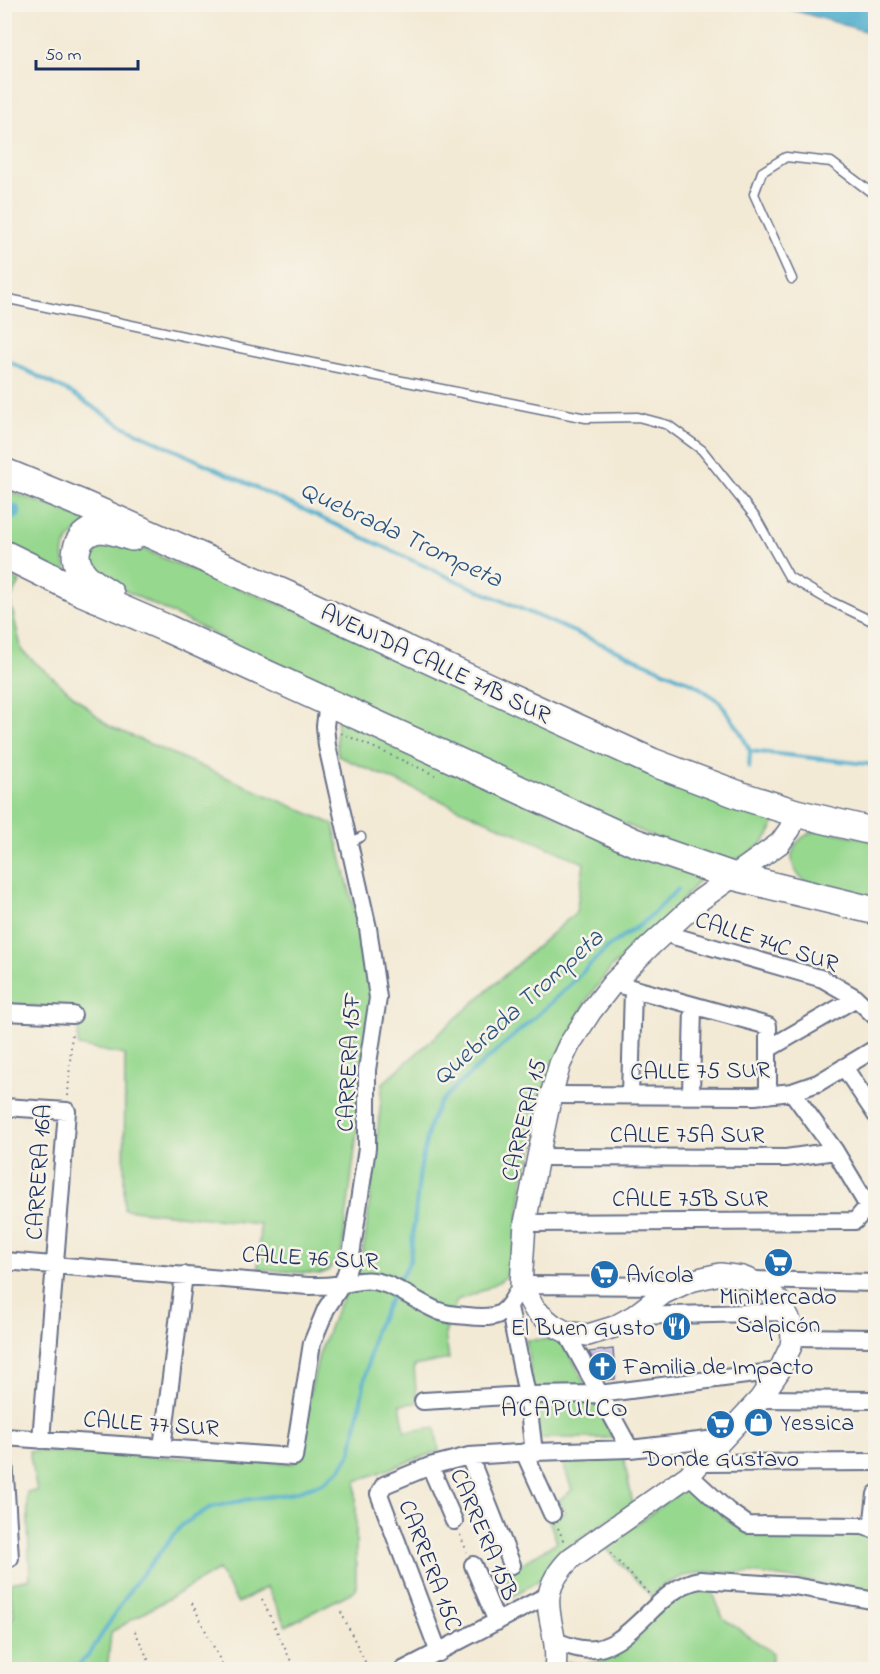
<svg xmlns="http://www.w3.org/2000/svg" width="880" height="1674" viewBox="0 0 880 1674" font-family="'Indie Flower',sans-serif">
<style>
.green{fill:#97d88f;stroke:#598476;stroke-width:1.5}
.water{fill:#4eadcc;stroke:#346e95;stroke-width:1.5}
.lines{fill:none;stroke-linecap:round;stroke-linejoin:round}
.stream{stroke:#4eadcc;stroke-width:4}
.canal{stroke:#4eadcc;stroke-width:15}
.building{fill:#b7abe6}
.service-casing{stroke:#677088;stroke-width:11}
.minor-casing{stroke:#677088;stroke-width:20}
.tertiary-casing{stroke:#677088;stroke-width:24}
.trunk-casing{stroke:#677088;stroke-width:30}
.path{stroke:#677088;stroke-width:2;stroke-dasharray:1.5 4.5;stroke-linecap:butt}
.service{stroke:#fff;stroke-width:8}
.minor{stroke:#fff;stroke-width:16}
.tertiary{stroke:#fff;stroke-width:21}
.trunk{stroke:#fff;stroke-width:27}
.labels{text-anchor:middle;stroke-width:5;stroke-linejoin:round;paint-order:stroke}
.street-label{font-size:24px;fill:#1b2f5e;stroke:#f7f3e8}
.poi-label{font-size:24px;fill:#1b2f5e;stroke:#f7f3e8;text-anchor:start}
.water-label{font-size:26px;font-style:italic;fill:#2a557f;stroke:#f7f3e8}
.neighbourhood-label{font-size:26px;letter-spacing:1.5px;fill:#1b2f5e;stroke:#f7f3e8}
</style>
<rect width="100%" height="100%" fill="#f7f3e8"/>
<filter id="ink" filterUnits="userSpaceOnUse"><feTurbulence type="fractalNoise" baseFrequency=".0167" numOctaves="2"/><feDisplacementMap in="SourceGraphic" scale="12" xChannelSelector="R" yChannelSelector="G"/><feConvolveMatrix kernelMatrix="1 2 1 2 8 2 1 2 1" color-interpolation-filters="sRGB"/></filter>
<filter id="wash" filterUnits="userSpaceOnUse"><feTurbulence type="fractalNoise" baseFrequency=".008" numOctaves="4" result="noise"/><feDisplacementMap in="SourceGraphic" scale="24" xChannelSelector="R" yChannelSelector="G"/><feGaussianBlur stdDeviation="1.35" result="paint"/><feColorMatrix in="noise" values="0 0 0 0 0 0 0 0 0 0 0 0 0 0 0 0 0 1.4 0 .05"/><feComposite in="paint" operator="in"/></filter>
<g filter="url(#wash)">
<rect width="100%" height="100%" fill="#f3ead5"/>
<path class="green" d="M4,490L90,519C69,540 55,545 69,576L5,545Z
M120,538L172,562L312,617L774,815C777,840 746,856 726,864L683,850L251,656L210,632L99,578L84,550L90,541Z
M4,574L20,582L10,601L22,651L109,726L333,824L372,980V1016L342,1251L328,1271L320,1274L258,1269L260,1224L124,1209L125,1055L78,1046L79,1010L5,1004Z
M338,719L701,878L661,925L611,968L585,1002L524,1176L511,1273C494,1287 477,1294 457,1300L445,1334L449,1359L414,1366L417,1403L400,1404L405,1432L435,1427L439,1451L356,1481V1590L286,1626L267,1587L238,1603L218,1570L111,1632L108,1662L103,1669H5L4,1633L14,1615L9,1583L30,1579L27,1492L37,1491L29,1451L294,1463L319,1354L333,1318L361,1259L365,1241L383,1083L576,912L584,863L338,756L336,734Z
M820,830L875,840V901L804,881C782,861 792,836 820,830Z
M562,1339L613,1438H539L526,1340Z
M623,1454L633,1505L594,1529L556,1556L540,1580L511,1597L506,1577L519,1565L557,1542L549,1520L565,1512L559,1500L572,1490L560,1455Z
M688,1485L733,1524L859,1532L875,1537V1591L752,1573L702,1572L681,1577L662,1586L651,1596L606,1548Z
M698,1586L711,1588L723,1618L773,1653L770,1669L566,1670L567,1662C619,1674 636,1629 669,1601C677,1595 688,1591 698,1586Z"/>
<path class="water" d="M772,5H875V34L779,6Z"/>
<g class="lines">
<path class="stream" d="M4,359L73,394L121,425L457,581L694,684L719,701L740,731L750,751L749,768
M750,751L876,765
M400,1279L410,1261L420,1170L430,1123L439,1104L453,1089L552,1002L608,947L643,923L678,889
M74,1670L90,1653L132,1587L182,1525L211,1507L251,1499L288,1494L323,1483L341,1468L351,1453L374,1332L392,1296"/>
<path class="canal" d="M4,508L14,512"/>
</g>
<g id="blocks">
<path class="building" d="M613,1349L615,1379L604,1380L589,1352Z"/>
</g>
</g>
<g filter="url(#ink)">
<use href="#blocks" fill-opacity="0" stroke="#677088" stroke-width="1.5"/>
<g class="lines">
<defs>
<path id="service" d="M792,279L754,194L762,172L786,157L831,162L876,196
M4,298L278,356L586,418L638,417L668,425L702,450L756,518L789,577L830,601L876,623
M349,843L361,837"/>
<path id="minor" d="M663,933L823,979L856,998L876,1017
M613,983L768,1026V1095
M4,1012L73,1015
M768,1049L856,998
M844,1067L876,1115
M792,1092L835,1151L868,1206
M551,1095L755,1096L792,1092L818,1083L876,1048
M630,1095L633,989
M691,1095L693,1006
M4,1107L67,1111L41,1440
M538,1157L786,1158L835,1151
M525,1223L855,1221L868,1206L876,1202
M4,1261L308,1286C319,1286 330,1286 341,1284C352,1283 361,1279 373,1281C395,1284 415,1301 436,1310C446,1315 456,1315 467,1316C502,1320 505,1314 521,1285L675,1286
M752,1280L876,1283
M509,1307L527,1395L534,1452
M634,1316L786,1312
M566,1332L630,1449
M792,1337L876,1338
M760,1399L876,1400
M423,1401L527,1395L599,1394L779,1371
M4,1437L294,1457L312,1343L326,1309L342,1284L350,1262L367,1148V1070L378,998L368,928L327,746L325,726L328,702
M162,1448L184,1275
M524,1452L552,1514
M469,1456L512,1565
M4,1459L10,1558
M701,1463L876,1462
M430,1466L454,1521
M689,1475L728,1511L748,1525L863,1526L876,1530
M872,1528L876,1494
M473,1565L497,1622
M555,1641C564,1644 573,1648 582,1649C630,1656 654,1587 700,1580L794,1586L876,1601
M439,1653L379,1494L384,1485L430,1466L469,1456L534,1452L630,1449L725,1438
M403,1670L548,1595"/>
<path id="tertiary" d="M555,1670C561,1621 528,1601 571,1558L689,1475L760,1399L779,1371L791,1346L792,1337L790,1321L779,1301L762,1285L742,1277L720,1274L690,1281L664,1293L634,1316L614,1327L588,1335L566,1332L553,1325L535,1310L521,1285L525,1223L538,1157L551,1095L560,1064L569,1045L591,1011L613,983L650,946L700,900L780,843L790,829L796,813"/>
<path id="trunk" d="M4,472L82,504L292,597L652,762L742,796L796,813L876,832
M4,554L75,589L168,629L634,842L732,876L876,911
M110,594C100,587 87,581 81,571C70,554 78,531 100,529C110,529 122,534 132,537"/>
</defs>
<use href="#service" class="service-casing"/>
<use href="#minor" class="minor-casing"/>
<use href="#tertiary" class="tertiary-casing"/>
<use href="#trunk" class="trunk-casing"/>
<path class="path" d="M341,733L435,775
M68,1096L72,1030
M558,1528L564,1542
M460,1535L467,1552
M610,1553L649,1594
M262,1599L295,1670
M192,1603L225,1670
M341,1612L369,1670
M135,1631L153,1670"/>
<use href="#service" class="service"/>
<use href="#minor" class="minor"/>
<use href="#tertiary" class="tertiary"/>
<use href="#trunk" class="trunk"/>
</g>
</g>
<defs>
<symbol id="supermarket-disc" viewBox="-11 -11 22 22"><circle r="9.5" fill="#1f6fb2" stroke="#f7f3e8"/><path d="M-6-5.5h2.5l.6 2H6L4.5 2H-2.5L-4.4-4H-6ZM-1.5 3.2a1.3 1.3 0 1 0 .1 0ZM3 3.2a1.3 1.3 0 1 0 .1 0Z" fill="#fff"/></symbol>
<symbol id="restaurant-disc" viewBox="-11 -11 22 22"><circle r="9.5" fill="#1f6fb2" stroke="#f7f3e8"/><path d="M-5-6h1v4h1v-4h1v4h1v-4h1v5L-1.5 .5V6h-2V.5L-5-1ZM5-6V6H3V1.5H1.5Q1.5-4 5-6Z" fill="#fff"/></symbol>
<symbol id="church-disc" viewBox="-11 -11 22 22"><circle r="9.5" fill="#1f6fb2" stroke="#f7f3e8"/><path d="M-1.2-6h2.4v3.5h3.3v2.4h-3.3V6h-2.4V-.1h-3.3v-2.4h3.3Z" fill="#fff"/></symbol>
<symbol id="shop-disc" viewBox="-11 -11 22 22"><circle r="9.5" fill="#1f6fb2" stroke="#f7f3e8"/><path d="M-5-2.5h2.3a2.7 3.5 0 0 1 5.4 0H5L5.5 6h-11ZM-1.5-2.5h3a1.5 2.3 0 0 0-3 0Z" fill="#fff"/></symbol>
</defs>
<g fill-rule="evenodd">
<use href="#supermarket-disc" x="762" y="1246" width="33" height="33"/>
<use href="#supermarket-disc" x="588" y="1258" width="33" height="33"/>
<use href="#restaurant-disc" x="660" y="1310" width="33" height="33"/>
<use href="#church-disc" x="586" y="1350" width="33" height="33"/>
<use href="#shop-disc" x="742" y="1406" width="33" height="33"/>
<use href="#supermarket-disc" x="704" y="1408" width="33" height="33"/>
</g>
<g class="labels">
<g class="street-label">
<text transform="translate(436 663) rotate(25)" y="8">AVENIDA CALLE 71B SUR</text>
<text transform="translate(767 941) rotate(18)" y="8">CALLE 74C SUR</text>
<text transform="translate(348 1062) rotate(-87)" y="8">CARRERA 15F</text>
<text transform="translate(700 1070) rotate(-1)" y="8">CALLE 75 SUR</text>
<text transform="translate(523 1120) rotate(-76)" y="8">CARRERA 15</text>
<text x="687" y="1142">CALLE 75A SUR</text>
<text transform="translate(38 1172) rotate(-86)" y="8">CARRERA 16A</text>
<text x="690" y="1206">CALLE 75B SUR</text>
<text transform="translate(310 1257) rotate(3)" y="8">CALLE 76 SUR</text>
<text transform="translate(151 1423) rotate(4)" y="8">CALLE 77 SUR</text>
<text transform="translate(485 1534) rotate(67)" y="8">CARRERA 15B</text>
<text transform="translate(431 1565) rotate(69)" y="8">CARRERA 15C</text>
</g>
<g class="poi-label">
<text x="626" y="1282">Avícola</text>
<text x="778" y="1304" text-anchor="middle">MiniMercado<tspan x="778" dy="28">Salpicón</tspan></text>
<text x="655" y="1335" text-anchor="end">El Buen Gusto</text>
<text x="623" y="1374">Familia de Impacto</text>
<text x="780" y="1430">Yessica</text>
<text x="721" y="1466" text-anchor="middle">Donde Gustavo</text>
</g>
<g class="water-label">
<text transform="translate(402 533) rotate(25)" y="9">Quebrada Trompeta</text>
<text transform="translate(517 1006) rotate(-42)" y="9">Quebrada Trompeta</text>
</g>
<g class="neighbourhood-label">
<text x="565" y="1416">ACAPULCO</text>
</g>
</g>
<rect width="880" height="1674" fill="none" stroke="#f7f3e8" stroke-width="24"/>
<path d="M36 60v9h102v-9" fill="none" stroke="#1b2f5e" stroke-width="3"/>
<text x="45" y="60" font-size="18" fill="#1b2f5e" stroke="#f7f3e8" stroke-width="4.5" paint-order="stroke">50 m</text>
</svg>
